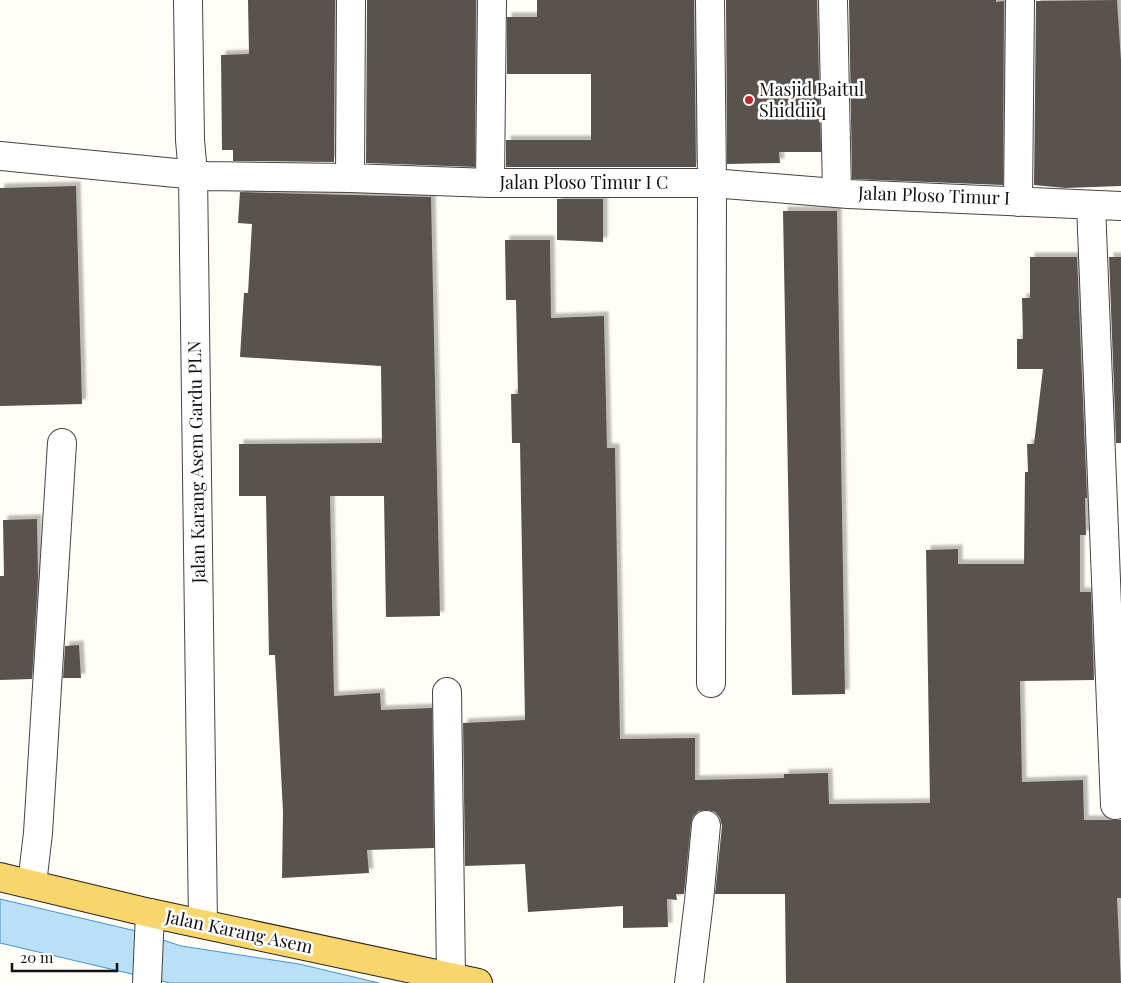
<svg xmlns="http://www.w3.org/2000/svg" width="1121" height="983" viewBox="0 0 1121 983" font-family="'Playfair Display',serif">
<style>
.water{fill:#b9e0f7;stroke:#3f96cf}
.building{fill:#5a524d;filter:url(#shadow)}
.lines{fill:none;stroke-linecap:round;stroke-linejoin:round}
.minor-casing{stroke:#444;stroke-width:30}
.major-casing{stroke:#222;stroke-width:30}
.minor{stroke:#fff;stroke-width:28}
.major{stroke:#f9d66b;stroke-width:28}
.poi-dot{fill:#c4262e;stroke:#fff;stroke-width:2}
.labels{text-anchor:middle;stroke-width:5;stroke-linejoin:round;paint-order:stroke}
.poi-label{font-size:18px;fill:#111;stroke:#fff;text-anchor:start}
.street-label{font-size:18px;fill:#111;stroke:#fff}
</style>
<defs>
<filter id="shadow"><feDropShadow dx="4.5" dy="-4.5" stdDeviation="1" flood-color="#0004"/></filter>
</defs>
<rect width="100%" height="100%" fill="#fffdf5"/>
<path class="water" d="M0,899L136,931L181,946L299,964L379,983H170L0,943Z"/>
<path class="building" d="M248,0H335L334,162L233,161V150H222L221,55L249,54Z
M367,0H476L475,167L366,163Z
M537,0H694L696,167H506V140H591V74H507V17H537Z
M726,0H817L821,152H779L780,163L727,164Z
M849,0H996V2L1004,1L1003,185L852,179Z
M1117,0L1121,60V186L1065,188L1034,185L1036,1Z
M76,186L82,404L0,406V188Z
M240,192L431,197L440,616L386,617L384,496H330L334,696L380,693L381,710L432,708L434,848L367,850L369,873L282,878L283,812L275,655H269L266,496H239V444L382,443L381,366L240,357L244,293H248L252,224L238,223Z
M557,199H603V242L557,240Z
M783,211H837L845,694L792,695Z
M505,240H550L551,318L604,316L607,448H615L620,739L695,738V780L784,778V774L828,773L829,804L930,803L926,550L958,549V564H1024L1025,472H1028L1027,444H1034L1043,369H1017V339H1023L1022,298H1030V257H1077L1087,498H1085L1086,535H1080V592H1091L1094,680L1020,681L1022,782L1083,780L1084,820H1121V898H1117L1121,983H786L785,894H715L722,826L720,818L715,812L708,810L699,811L693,816L691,823L684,894H676L677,900L667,899L668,927L623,928V906L528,912L525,864L465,866L463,723L525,720L520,443H512L511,394H518L516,300H506Z
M1109,257H1121V443H1116Z
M37,519L38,579L32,679L0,680V576H4L3,520Z
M79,645L81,678H63L65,646Z"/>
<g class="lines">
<defs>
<path id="minor" d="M188,0L190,140L193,174L203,924
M710,0L712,183L711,683
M833,0L837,193
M0,156L207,176L350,178L490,183H712L848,194L1121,206
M350,178L351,0
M490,183L492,0
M1018,202L1020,0
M1091,205L1115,805
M447,692L451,977
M32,884L38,833L62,443
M147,983L150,913
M689,983L699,901L706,825"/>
<path id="major" d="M0,877L150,913L478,983"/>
</defs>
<use href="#minor" class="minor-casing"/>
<use href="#major" class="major-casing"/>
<use href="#minor" class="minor"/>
<use href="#major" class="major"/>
</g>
<circle class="poi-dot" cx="749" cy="100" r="5"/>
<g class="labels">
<g class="poi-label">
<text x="759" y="96">Masjid Baitul<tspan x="759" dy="21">Shiddiiq</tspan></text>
</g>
<g class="street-label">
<text x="584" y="189">Jalan Ploso Timur I C</text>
<text transform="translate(934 196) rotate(2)" y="6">Jalan Ploso Timur I</text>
<text transform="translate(197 462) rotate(-91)" y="6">Jalan Karang Asem Gardu PLN</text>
<text transform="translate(239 932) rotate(12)" y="6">Jalan Karang Asem</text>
</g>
</g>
<path d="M12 963v8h105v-8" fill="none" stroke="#111111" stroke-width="2.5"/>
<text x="20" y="963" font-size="15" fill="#111111" stroke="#ffffff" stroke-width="4" paint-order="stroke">20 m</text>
</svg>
